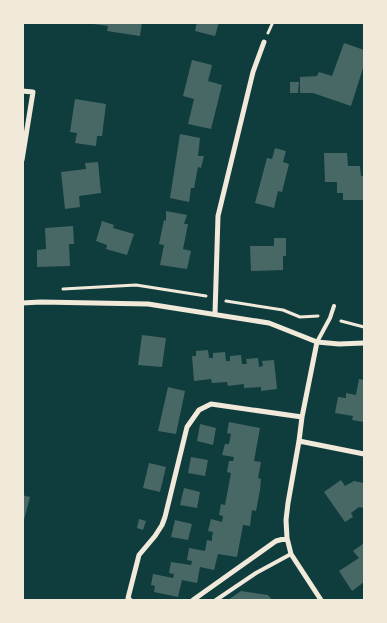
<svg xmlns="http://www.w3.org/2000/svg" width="387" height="623" viewBox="0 0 387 623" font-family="Overpass,sans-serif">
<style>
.building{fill:#486865}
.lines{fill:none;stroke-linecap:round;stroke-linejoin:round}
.path{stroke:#f1e9da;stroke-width:3}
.service{stroke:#f1e9da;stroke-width:4}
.minor{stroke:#f1e9da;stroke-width:5}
</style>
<rect width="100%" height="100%" fill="#0f3d3e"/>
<path class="building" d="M93,22H142L140,36L107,31L108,26L93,24Z
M197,22H219L215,36L195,31Z
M344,43L364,50V65L351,106L313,93H300V77L317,76L319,72L332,76Z
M192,60L212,65L208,81L222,85L211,129L188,124L194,99L183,96Z
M290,82H299L298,93H290Z
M75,99L106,104L102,136H97L96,146L75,143L77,133L70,132Z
M180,134L200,138L198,156H204L201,168L198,167L194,188H191L189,202L170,198Z
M275,148L286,151L283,162L289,164L282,192L278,191L274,208L255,203L267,158L272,159Z
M324,153H347L348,166H360L361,176H364V200H343V193H337V182H325Z
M98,162L101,193L79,196L80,207L65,209L61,172L86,169L85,163Z
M166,211L187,215L184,224H188L183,249L191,251L187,269L160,265L164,245L159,244L164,220L166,221Z
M102,221L114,225L113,228L134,234L127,255L106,249L107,245L96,241Z
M73,226L74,244H69L70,266L37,267V250L46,249L45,228Z
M274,238H286V256H283V270L251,271L250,246H274Z
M142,335L166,338L162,367L138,365Z
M208,350L209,358H213V353L225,352L226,361H230V356L241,355L242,364H247L246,359L258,358L259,367L263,366L262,361L274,360L277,389L261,391V387L244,388V384L228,386L227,382L212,383L211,379L194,381L192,356H196V351Z
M359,379L364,380V422L352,420L353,416L335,413L338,397L346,398V393L356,395Z
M168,387L185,391L176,434L158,431Z
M229,422L260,428L254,461L261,462L258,478L261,479L260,490L256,511L252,510L250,526L243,525L237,557L218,554L214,570L200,567L197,583L182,580L178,597L154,592L155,586L151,585L153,574L173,578L174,574L169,573L171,562L191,565L192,561L187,560L189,548L205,551L207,540L212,541V537L213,532L208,531L211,519L222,522L223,516L219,515L221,504L225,505L231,473L227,472L229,461H233L234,457L222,455L225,444H229L231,434L227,433Z
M200,424L216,428L213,445L197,441Z
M191,457L208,460L205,476L188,473Z
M149,463L166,467L160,492L143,488Z
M341,480L345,486L354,481L364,483V508L359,507L351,513L353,517L345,522L324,492Z
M184,488L200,492L197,508L180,505Z
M22,495L30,497L23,524H22Z
M139,519L146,521L143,530L137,528Z
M175,520L192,524L188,540L171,537Z
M364,543V582L352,591L339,571L359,558L353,551Z
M241,591L268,595L272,600H228Z"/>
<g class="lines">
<path class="path" d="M268,33L273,22
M63,289L136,285L206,296
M226,301L283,310L300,317L318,316
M341,321L364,327"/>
<path class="service" d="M317,342L330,318L334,306
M216,600L256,573L291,554"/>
<path class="minor" d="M22,91L33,92L22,160
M22,303L41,302L148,304L269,323L317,342L339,344L364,343
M215,314L218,216L253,72L264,42
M317,342L302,417L299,441L288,503L286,520L287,538L291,554L321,600
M299,441L364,454
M130,600L128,598L139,555L155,536L162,525L165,517L187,427L199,410L211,404L302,417
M193,600L276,541L287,538"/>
</g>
<rect width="387" height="623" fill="none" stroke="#f1e9da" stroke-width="48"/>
</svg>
